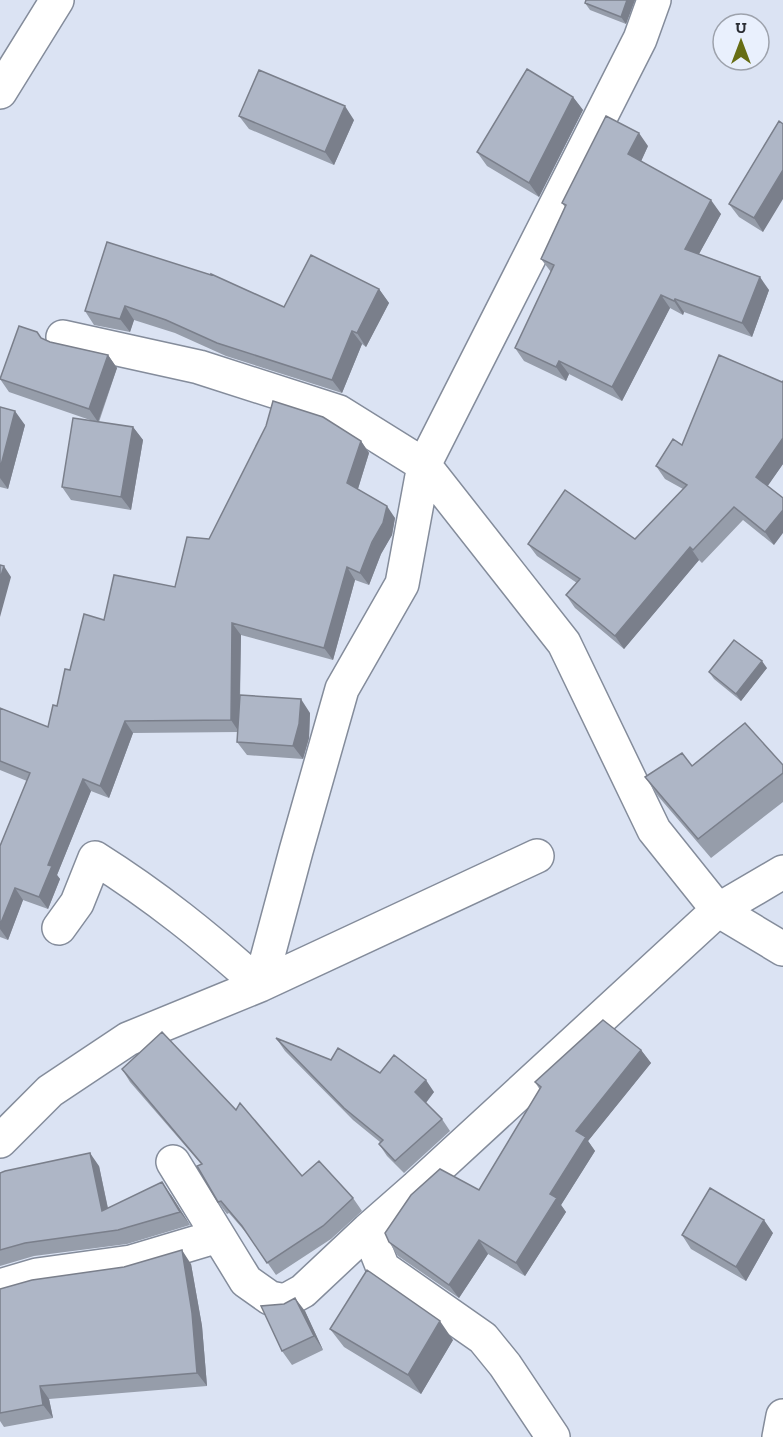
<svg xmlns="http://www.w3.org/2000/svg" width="783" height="1437" viewBox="0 0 783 1437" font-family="'Zilla Slab',serif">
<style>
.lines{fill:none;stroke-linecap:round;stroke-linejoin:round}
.minor-casing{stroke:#848c9b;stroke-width:36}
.minor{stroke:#fff;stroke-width:33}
.wall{fill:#969daa}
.shaded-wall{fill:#7a7f8b}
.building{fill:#aeb6c6;stroke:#7a7f8b;stroke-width:1.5}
</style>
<rect width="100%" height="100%" fill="#dbe3f3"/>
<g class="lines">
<defs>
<path id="minor" d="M0,92L57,0
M63,337L199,367L339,412L424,465L564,643L654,830L718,910L783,949
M59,928L77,903L95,858C157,897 206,937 260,985L296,851L342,689L402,584L424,465L640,39L654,0
M0,1141L50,1091L128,1039L260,985L537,856
M173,1162L246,1281L270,1298L285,1301L303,1291L368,1230L417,1187L718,910L783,872
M368,1230L383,1268L483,1338L505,1365L553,1437
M0,1286L37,1275L131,1262L218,1236
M779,1437L783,1416"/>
</defs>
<use href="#minor" class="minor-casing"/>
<use href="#minor" class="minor"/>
</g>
<path class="wall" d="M586,0H635L626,24L590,10L585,3Z
M573,97L583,110L539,197L487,166L477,152Z
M239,116L354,120L334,165L249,129Z
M779,121L763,232L739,217L729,204Z
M648,146L641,161L721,214L699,254L769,290L752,337L684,312L683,315L670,308L622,401L569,374L566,381L524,361L515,348L551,272L541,259L565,207L562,203Z
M107,242L284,307L379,289L389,303L366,347L362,344L342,393L226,356L175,333L134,320L130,332L94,325L85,311Z
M50,342L108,355L117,368L99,422L133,427L143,440L131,510L71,500L62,487L93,421L9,392L0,379Z
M783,381V464L767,486L774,545L743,520L702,563L699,560L624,649L575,608L566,595L577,583L537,556L528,544L635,539L683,489L665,479L656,466L682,445Z
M0,407L25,425L8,489L0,487Z
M361,441L369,453L358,489L395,518L392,535L381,554L369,585L355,580L333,660L241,635L240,704L310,713L309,738L303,759L247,755L237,742L238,732L133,733L109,798L91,791L57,875L60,879L48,909L23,900L8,940L0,937V846L27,781L0,770V708L48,727L57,706L70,670L104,620L175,587L209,539Z
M767,668L741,701L714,679L709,672Z
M783,765V802L711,858L658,796L645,777Z
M276,1038L331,1060L380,1073L434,1092L426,1103L442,1119L450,1131L404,1173L387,1156L379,1144L380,1142L353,1120L285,1051Z
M641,1050L651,1063L588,1141L595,1151L561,1205L566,1212L525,1276L488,1254L459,1298L398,1256L389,1242L479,1190L540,1090L535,1082Z
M122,1069L236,1110L302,1176L353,1198L362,1211L331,1239L276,1275L249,1236L229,1213L227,1214L218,1202L201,1164L130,1082Z
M99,1166L108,1208L171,1195L190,1225L127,1244L34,1256L0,1266V1173Z
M773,1233L746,1281L691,1249L682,1235Z
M191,1264L202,1326L207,1386L49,1399L53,1418L4,1427L0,1421V1289Z
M305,1311L323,1350L292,1365L282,1351Z
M330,1329L453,1340L421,1394L344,1347Z"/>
<path class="shaded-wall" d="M627,0H635L626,24L621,17Z
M573,97L583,110L539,197L529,183Z
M345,106L354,120L334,165L325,152Z
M639,133L648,146L638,168L628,154Z
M783,170V199L763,232L754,218Z
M711,200L721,214L694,263L685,249Z
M760,277L769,290L752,337L742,323Z
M379,289L389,303L366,347L357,333Z
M661,295L670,308L622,401L612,387Z
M675,299L684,312L683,315L674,301Z
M125,306L134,320L130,332L120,319Z
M352,331L362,344L342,393L332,380Z
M108,355L117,368L98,422L89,409Z
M559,361L569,374L566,381L556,367Z
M15,411L25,425L8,489L0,478V469Z
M133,427L143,440L131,510L121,497Z
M783,438V464L765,490L756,477Z
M361,441L369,453L356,495L347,483Z
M387,506L395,518L392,535L381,554L369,585L360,573Z
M783,510V533L774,545L765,532Z
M690,547L699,560L624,649L615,636Z
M4,566L11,577L0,617V579Z
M347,567L355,580L333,660L324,648Z
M232,623L241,635L239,732L231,720Z
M762,661L767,668L741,701L736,694Z
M301,699L310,713L309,738L303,759L293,746Z
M125,721L133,733L109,798L100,786Z
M83,779L91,791L57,875L60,879L48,909L39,897L48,865Z
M15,888L23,900L8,940L0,929V925Z
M641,1050L651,1063L588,1141L595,1151L561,1205L566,1212L525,1276L516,1263L550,1194L576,1131Z
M426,1080L434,1092L424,1105L415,1092Z
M90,1153L99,1166L111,1224L102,1211Z
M162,1182L171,1195L190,1225L180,1212Z
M764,1220L773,1233L746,1281L736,1267Z
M479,1240L488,1254L459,1298L449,1285Z
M182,1250L191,1264L202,1326L207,1386L197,1373Z
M295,1298L305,1311L323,1350L314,1336Z
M440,1321L453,1340L421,1394L408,1375Z
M40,1386L49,1399L53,1418L43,1405Z"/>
<path class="building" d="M586,0H627L621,17L585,3Z
M527,69L573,97L529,183L477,152Z
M259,70L345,106L325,152L239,116Z
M606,116L639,133L628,154L711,200L685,249L760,277L742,323L675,299L674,301L661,295L612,387L559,361L556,367L515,348L554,265L541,259L566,205L562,203Z
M779,121L783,124V170L754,218L729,204Z
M107,242L211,275V274L284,307L311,255L379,289L357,333L352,331L332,380L217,343L166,320L125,306L120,319L85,311Z
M19,326L37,332L41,338L50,342L108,355L89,409L0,379Z
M719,355L782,382L783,381V438L756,477L783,498V510L765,532L734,507L693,550L690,547L615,636L566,595L580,579L528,544L565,490L635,539L687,485L656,466L673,439L682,445Z
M273,401L323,417L361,441L347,483L387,506L383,523L372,542L360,573L347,567L324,648L232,623L231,720L125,721L100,786L83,779L48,865L52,866L39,897L15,888L0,925V846L30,773L0,761V708L48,727L53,705L57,706L65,669L70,670L84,614L104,620L114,575L175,587L187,537L209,539L266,426Z
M0,407L15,411L0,469Z
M73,418L133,427L121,497L62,487Z
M0,565L4,566L0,579Z
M734,640L762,661L736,694L709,672Z
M240,695L301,699L299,724L293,746L237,742Z
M745,723L783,765V773L698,839L645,777L682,753L692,766Z
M603,1020L641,1050L576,1131L586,1137L550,1194L557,1198L516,1263L479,1240L449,1285L389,1242L385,1233L411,1195L440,1169L479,1190L541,1087L535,1082Z
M162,1032L236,1110L240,1103L302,1176L319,1161L353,1198L323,1226L267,1263L242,1226L221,1201L218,1202L197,1166L202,1164L122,1069Z
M276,1038L331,1060L338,1048L380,1073L394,1055L426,1080L415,1092L442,1119L395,1161L379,1144L383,1140L344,1108Z
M90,1153L102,1211L162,1182L180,1212L118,1230L25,1243L0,1250V1173L5,1171Z
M710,1188L764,1220L736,1267L682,1235Z
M182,1250L192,1313L197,1373L40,1386L43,1405L0,1413V1289L32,1280L124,1267Z
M367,1270L440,1321L408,1375L330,1329Z
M295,1298L314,1336L282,1351L261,1306L284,1304Z"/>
<g transform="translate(741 42)"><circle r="28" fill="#e9f0fd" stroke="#9da2ac" stroke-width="1.5"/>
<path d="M0-4.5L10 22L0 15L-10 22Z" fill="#666d14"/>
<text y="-9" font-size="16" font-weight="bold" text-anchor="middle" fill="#2a2d33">U</text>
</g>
</svg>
